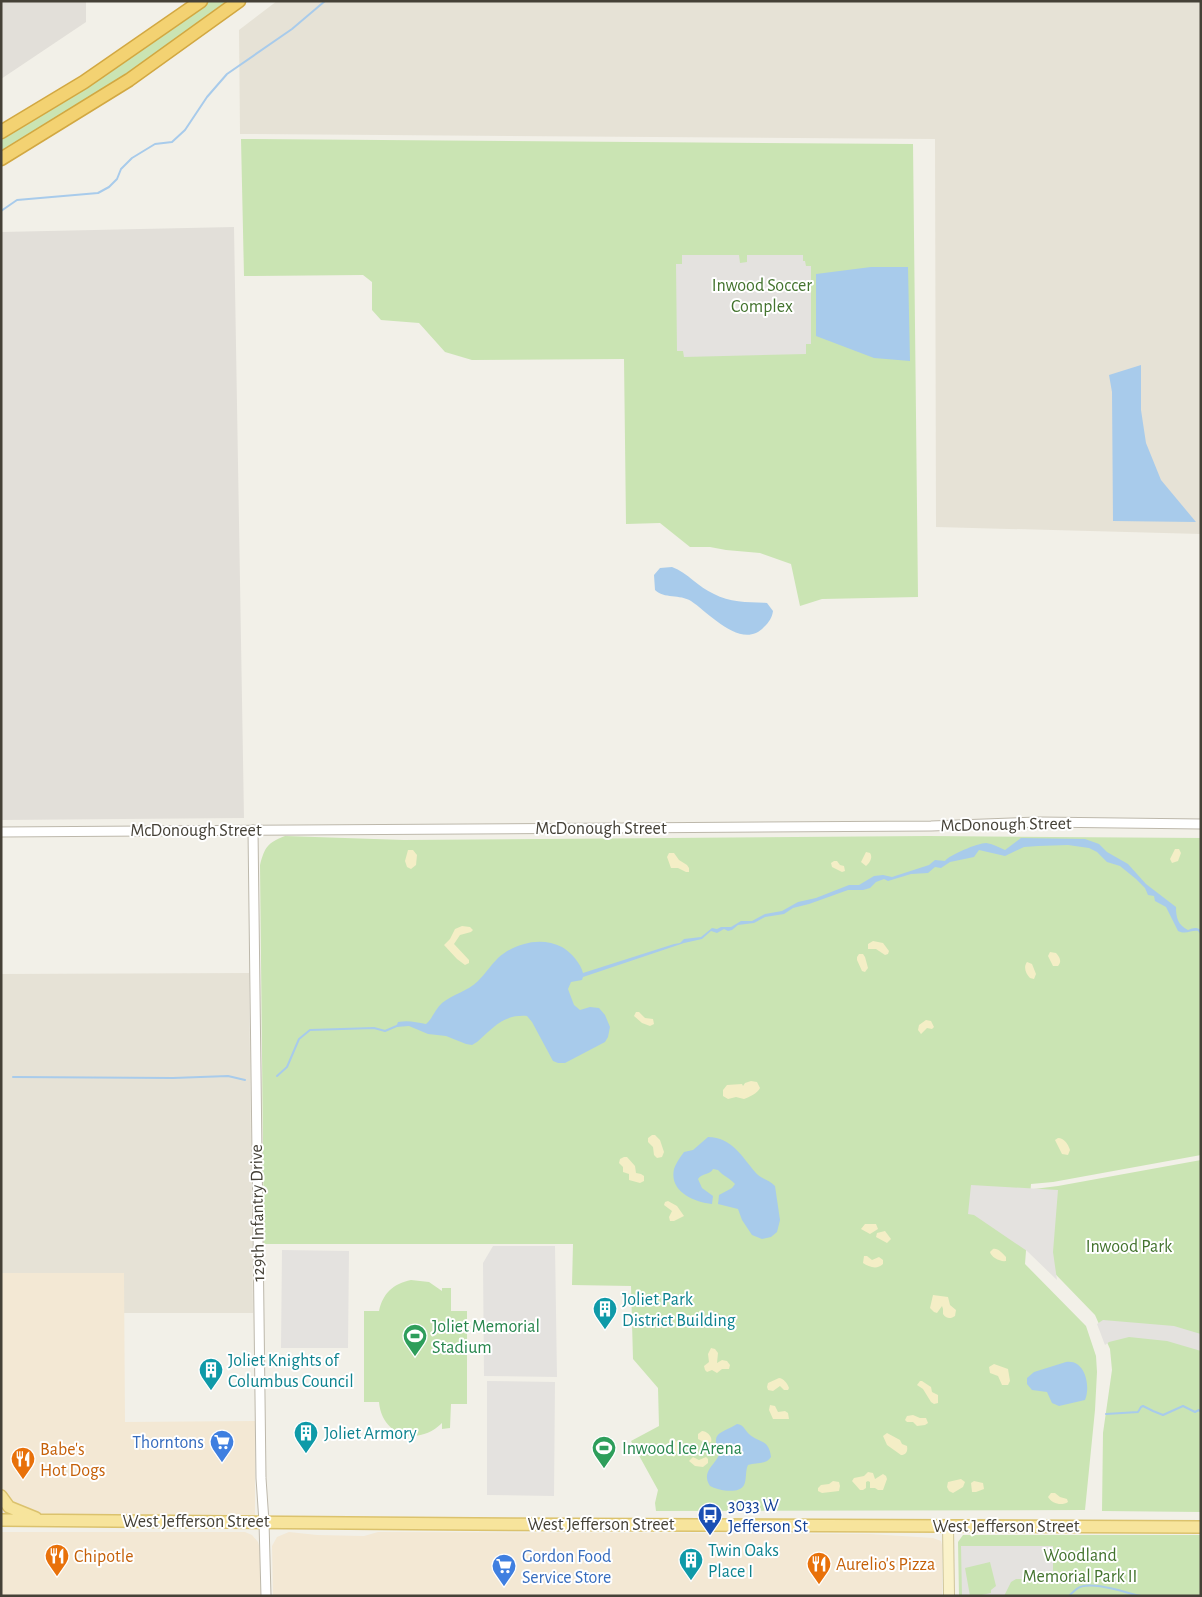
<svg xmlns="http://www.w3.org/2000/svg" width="1202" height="1597" viewBox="0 0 1202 1597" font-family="'Alegreya Sans',sans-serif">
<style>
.residential{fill:#e6e2d6}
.commercial{fill:#f3e8d4}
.industrial{fill:#e2dfd9}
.green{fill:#cae4b3}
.sand{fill:#f4eec6}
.parking{fill:#e4e2df}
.water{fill:#a8cbeb}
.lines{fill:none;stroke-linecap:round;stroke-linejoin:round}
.stream{stroke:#a8cbeb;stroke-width:2}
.tertiary-casing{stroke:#bdb8ab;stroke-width:11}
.secondary-casing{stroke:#cfc59a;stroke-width:12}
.primary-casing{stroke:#dbc26d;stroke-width:14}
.motorway-casing{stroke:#d2a842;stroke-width:15}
.tertiary{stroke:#fff;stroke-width:9}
.secondary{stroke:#faf2ca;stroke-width:10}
.primary{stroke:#f7e49c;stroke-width:11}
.motorway{stroke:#f3d272;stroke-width:12}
.labels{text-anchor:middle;stroke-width:4;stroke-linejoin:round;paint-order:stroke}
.park-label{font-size:18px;fill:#43732e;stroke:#fff}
.street-label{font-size:18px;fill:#454137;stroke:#fff}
.culture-label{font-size:18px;fill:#0d838f;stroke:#fff;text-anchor:start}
.leisure-label{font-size:18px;fill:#27864d;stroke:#fff;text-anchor:start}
.shop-label{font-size:18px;fill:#366cbe;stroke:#fff;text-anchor:end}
.food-label{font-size:18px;fill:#c56008;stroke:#fff;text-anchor:start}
.transit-label{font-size:18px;fill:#164399;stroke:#fff;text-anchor:start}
</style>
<rect width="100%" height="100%" fill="#f2f0e8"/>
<path class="residential" d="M277,1H1201V534L936,527L935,139L240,134L239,30Z
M249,973L253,1313H124L123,1273H1V974Z"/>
<path class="commercial" d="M1,1273H124L125,1422L255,1421V1516L1,1514Z
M1,1532H245L252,1535L258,1542L260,1549L261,1596H1Z
M289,1532L317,1535L364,1536L378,1532L870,1534L933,1538L941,1541L942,1545V1596H273L272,1546L277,1537Z"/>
<path class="industrial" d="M1,1H86V22L1,79Z
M234,227L244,818L1,820V232Z"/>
<path class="green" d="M208,1H231L165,50L1,154V138L161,35Z
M241,139L913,144L918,597L822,599L800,606L791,564L760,553L726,550L710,547H690L660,523L626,524L624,359L472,360L445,352L419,323L381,320L372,310V282L363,275L244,276Z
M285,836L404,840L928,836L1201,838V1155L1053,1182L1031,1184L1025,1264L1086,1326L1096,1356L1097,1372L1095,1410L1085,1510L656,1511L655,1503L658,1490L631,1441L659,1426L658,1388L633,1359L631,1286L572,1285L573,1244H264L260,865C265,847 267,843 285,836Z
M1201,1160V1512L1102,1511L1103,1433L1112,1370L1110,1349L1095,1315L1032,1250L1034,1189L1058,1186Z
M411,1280L429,1282L442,1291V1288H451V1311H467V1404H451L450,1428L442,1429V1423C418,1447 382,1436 379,1402H364V1311H379C383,1293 393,1284 411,1280Z
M963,1535H1201V1596H959L958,1542Z"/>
<path class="sand" d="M1175,849H1179L1181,853L1178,861L1172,863L1170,859Z
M408,850H413L417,855L416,865L411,869L407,867L405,861Z
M866,852L870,853C873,857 870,863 866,866L861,862Z
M669,853H674L679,860L687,865L689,868V872H686L678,868H671L667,857Z
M834,861H837L840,865L844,866L845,871L842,872L832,867L831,863Z
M462,926L470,927L473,930L471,932L460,935L454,944L469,960V963L465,965L457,959L444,945L450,939L455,929Z
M873,941L883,943L889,951L888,954L885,955L876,949H868V944Z
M1050,952L1056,953C1060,957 1062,962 1058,966H1053L1048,956Z
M859,954H863L865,957L868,968L865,972L862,971L857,960V957Z
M1027,962L1032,964L1036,974L1034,979L1030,978C1026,974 1023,967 1027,962Z
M636,1012H639L645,1018L653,1019L654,1024L650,1026L642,1023L634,1016Z
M926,1020L931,1021L934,1027L932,1029L927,1028L921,1034L918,1030L919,1025Z
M751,1081L757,1082L760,1088C758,1093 749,1097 744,1099L736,1097L728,1099L723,1096V1090L727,1085L742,1084L743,1086L745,1083Z
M652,1135H655L660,1140L664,1152L662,1157L657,1158L654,1155L653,1147L648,1142V1138Z
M1058,1138C1064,1138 1068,1144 1070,1150L1068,1155L1062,1154L1055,1140Z
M624,1157H627L635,1166L636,1173L641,1174L644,1176V1181L640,1183L629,1180V1174L623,1172V1167L619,1163L620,1159Z
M668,1201L677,1206L684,1216L674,1221H670L669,1217L672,1211L664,1205L665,1202Z
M865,1224H876L878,1229L870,1234L861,1229Z
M885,1231L891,1239L887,1243L876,1237L877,1233Z
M993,1249C998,1248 1002,1253 1006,1257V1261C1000,1262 991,1257 990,1252Z
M864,1256H867L872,1260L879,1257L883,1260V1264C877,1270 869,1267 863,1263Z
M933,1295L948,1297L950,1305L956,1310L955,1316C951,1319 946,1319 943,1314V1309L942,1306L937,1313L934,1312L930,1308Z
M711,1348L715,1349L718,1353L717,1363L722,1360L727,1361L730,1365L729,1369H722L717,1373L712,1370L707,1372L705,1370L704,1366L709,1362L708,1354Z
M994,1364L1008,1369L1010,1381L1008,1385H1002L998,1376L990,1373L989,1367Z
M779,1378C783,1378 788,1384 789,1388L788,1390H784L780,1386L773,1391L768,1390L767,1387L768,1383Z
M920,1381H922L931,1387L932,1392L938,1395V1403L934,1404L931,1402L923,1389L917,1385Z
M770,1405L775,1406L778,1412L785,1411L788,1413L789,1419H773L769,1410Z
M913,1415L920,1418H926L928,1423L925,1425L917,1426L913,1422H907L905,1420L907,1416Z
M702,1431C707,1431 713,1437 711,1442L706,1443L698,1439V1434Z
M887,1433L900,1440L902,1444L907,1446C908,1451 906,1455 901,1455L887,1445L883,1436Z
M673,1438L677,1442V1453L674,1457L669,1454L667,1447L670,1440Z
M693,1457L699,1460L706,1457L708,1459V1463L703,1467L695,1466L689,1461Z
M868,1472L873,1473L875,1479L883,1474L886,1476L887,1479L883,1490H878L875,1488H870V1482L868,1481L866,1482V1488L863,1490H860L852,1481L854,1478L864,1476Z
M961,1479L965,1482L963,1487L953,1493L949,1491L947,1487L948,1482Z
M833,1481L839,1482L840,1486L839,1491L822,1493L818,1491V1488L821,1485L829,1484Z
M974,1481L983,1483L984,1489L976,1492H972L971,1483Z
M1051,1493H1055L1060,1497L1067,1499L1068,1502C1062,1506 1052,1504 1048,1497Z"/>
<path class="parking" d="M682,255H739L740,263L747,262V255H803V261H805L806,266H811V344H806V354L684,357L683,351H677L676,264H682Z
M971,1185L1058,1190L1053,1252L1057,1280L1027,1251L974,1215L968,1214Z
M493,1246H555L557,1377L484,1376L483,1263Z
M282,1250L349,1251L348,1348H281Z
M1103,1320L1174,1326L1194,1332L1201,1334V1351L1167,1341L1129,1337L1109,1342L1105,1345L1097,1324Z
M487,1381L555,1382L554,1496L487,1495Z
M961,1546H1053V1579H1016L1011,1582L1004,1596H977L991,1593V1590L996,1586L990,1562L965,1568L970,1596H962Z"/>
<path class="water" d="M871,267H908L910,361L874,358L816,336V274Z
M1141,365V410L1146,443L1161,480L1196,522L1113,521L1112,392L1109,375Z
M672,567C688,573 698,587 714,594C730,603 749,602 767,603L773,611C772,618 769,622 764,627C742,651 709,613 691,601C680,594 664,599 655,590L654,575L660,568Z
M1021,838L1085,839L1099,844L1107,852L1128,864L1146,884L1176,907C1176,918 1178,925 1188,930C1193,928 1196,927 1201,930V935L1198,931C1191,930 1186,935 1178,931L1166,907L1155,901L1154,896L1148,895L1145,888L1136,879L1120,866L1107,862L1097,852L1089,848L1068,845L1038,846L1024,847L1005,856L979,850L974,857L950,862L941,868L935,867L928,873L911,874L888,881L884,879L876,882L870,888L863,890H848L809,904L793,908L784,914L765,917L754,923L738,925L732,930L728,931L724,929L717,933L711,931L702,939L684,943L583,977L582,980L571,982L568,989L574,1005L580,1010L590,1007L599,1008L605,1015L610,1027L608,1037L605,1042L565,1063H558L553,1061L532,1022L527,1016C503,1014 493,1028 477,1042L472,1045L466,1044L446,1036L428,1034L409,1026L396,1027L398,1022C408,1020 416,1022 426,1024C433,1018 435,1009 442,1003C453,994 468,991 478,981C485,974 491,965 498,958C515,943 541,936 562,947C571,952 581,964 583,973L674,944L680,943L684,939L701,937L712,928L717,929L721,927H731L741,921H752L765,914L782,911L798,902L816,898L849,885H859L874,876L883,875L892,877L929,865L935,860L945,861C949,855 978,843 986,843C993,844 998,847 1005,850Z
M708,1137C732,1137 742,1157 756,1173C761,1179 770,1180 775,1186L780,1220L777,1232L771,1237L762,1239L752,1235L742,1220L738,1209L718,1204L719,1195L732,1188L735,1184C730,1178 723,1176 718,1170L713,1169C710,1175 702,1173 698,1179L702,1188L713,1196L712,1204C693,1202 669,1191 674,1169C676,1163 681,1156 684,1152L693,1150Z
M1066,1362C1085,1359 1091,1386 1085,1400L1059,1406L1052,1403L1047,1392L1032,1390L1027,1384V1378L1034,1372Z
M737,1424C744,1425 744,1429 749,1434C759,1443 769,1439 771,1457C766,1465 756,1462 748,1465C745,1471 747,1479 744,1485C739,1495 717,1490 710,1486C701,1472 714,1466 719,1455C711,1431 719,1435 737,1424Z"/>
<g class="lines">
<path class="stream" d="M1,211L17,200L98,193L109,187L117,179L121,169L132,158L155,144L172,142L185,130L207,97L227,74L292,29L325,1
M277,1076L287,1067L299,1039L310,1030L374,1028L385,1031L399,1025
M13,1077L173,1078L228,1076L245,1080
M1106,1414L1138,1412L1141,1407L1143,1406L1153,1411L1163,1415L1183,1406L1195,1412L1199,1410L1201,1412
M1069,1596C1072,1593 1075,1590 1078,1588C1091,1580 1126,1593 1141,1596"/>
<defs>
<path id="tertiary" d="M253,830L261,1478L264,1522L266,1596
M1,832L931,826L1039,822L1201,824"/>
<path id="secondary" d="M948,1526L949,1596"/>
<path id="primary" d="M1,1496L9,1507L36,1518
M1,1520L475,1524L1201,1527"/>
<path id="motorway" d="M1,132L84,82L201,1
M1,159L129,80L239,1"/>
</defs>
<use href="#tertiary" class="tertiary-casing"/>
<use href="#secondary" class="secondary-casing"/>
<use href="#primary" class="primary-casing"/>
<use href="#motorway" class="motorway-casing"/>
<use href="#tertiary" class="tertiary"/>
<use href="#secondary" class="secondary"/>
<use href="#primary" class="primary"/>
<use href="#motorway" class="motorway"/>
</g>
<defs>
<symbol id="building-pin" viewBox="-11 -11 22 30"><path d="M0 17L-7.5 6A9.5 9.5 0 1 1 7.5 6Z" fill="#0f9aa8" stroke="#fff"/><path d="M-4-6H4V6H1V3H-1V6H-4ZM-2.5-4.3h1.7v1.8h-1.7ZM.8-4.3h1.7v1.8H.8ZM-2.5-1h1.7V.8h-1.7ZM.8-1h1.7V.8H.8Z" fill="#fff"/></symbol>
<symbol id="stadium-pin" viewBox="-11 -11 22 30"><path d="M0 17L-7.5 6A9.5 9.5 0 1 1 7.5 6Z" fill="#2e9e5b" stroke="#fff"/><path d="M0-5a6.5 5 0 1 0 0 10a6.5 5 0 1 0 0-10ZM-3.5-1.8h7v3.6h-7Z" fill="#fff"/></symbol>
<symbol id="supermarket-pin" viewBox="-11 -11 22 30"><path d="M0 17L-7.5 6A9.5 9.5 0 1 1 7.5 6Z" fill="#3f7fe0" stroke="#fff"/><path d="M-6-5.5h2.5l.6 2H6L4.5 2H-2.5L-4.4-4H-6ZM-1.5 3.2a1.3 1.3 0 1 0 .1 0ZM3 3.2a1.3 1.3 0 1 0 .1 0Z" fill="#fff"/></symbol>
<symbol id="restaurant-pin" viewBox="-11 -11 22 30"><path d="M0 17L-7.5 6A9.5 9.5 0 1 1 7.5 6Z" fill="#e8710a" stroke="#fff"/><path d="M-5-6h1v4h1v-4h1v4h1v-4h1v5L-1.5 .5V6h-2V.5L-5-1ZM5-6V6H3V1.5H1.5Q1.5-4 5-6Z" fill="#fff"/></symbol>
<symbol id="bus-pin" viewBox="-11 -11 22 30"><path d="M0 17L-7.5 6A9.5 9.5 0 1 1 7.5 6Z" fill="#1a4fb4" stroke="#fff"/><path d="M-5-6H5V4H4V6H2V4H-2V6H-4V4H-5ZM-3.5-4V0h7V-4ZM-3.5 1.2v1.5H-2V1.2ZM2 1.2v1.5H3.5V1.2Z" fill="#fff"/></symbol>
</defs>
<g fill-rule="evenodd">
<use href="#building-pin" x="591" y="1295" width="28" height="38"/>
<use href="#stadium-pin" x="401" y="1322" width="28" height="38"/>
<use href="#building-pin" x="197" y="1356" width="28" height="38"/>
<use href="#building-pin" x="292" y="1419" width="28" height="38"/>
<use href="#supermarket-pin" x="208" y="1428" width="28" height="38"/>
<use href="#stadium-pin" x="590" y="1434" width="28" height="38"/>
<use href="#restaurant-pin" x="9" y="1445" width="28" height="38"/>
<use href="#bus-pin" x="696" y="1501" width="28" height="38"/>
<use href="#restaurant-pin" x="43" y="1542" width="28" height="38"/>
<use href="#building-pin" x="677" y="1546" width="28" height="38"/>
<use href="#restaurant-pin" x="805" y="1550" width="28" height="38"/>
<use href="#supermarket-pin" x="490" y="1552" width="28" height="38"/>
</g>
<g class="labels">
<g class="park-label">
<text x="762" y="291">Inwood Soccer<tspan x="762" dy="21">Complex</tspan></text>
<text x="1129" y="1252">Inwood Park</text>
<text x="1080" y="1561">Woodland<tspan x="1080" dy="21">Memorial Park II</tspan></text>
</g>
<g class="street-label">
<text transform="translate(1006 824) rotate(-1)" y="6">McDonough Street</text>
<text x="601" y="834">McDonough Street</text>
<text x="196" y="836">McDonough Street</text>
<text transform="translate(257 1213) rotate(-91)" y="6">129th Infantry Drive</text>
<text x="196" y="1527">West Jefferson Street</text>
<text x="601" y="1530">West Jefferson Street</text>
<text x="1006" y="1532">West Jefferson Street</text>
</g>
<g class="culture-label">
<text x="622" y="1305">Joliet Park<tspan x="622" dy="21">District Building</tspan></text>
<text x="228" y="1366">Joliet Knights of<tspan x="228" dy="21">Columbus Council</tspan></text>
<text x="324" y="1439">Joliet Armory</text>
<text x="708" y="1556">Twin Oaks<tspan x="708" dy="21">Place I</tspan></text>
</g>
<g class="leisure-label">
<text x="432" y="1332">Joliet Memorial<tspan x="432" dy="21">Stadium</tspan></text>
<text x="622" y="1454">Inwood Ice Arena</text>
</g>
<g class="shop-label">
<text x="204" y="1448">Thorntons</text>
<text x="522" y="1562" text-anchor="start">Gordon Food<tspan x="522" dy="21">Service Store</tspan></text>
</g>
<g class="food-label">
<text x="40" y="1455">Babe's<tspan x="40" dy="21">Hot Dogs</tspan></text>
<text x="74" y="1562">Chipotle</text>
<text x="836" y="1570">Aurelio's Pizza</text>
</g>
<g class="transit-label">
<text x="728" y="1511">3033 W<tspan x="728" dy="21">Jefferson St</tspan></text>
</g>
</g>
<rect width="1202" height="1597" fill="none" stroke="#454137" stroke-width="5"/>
</svg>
